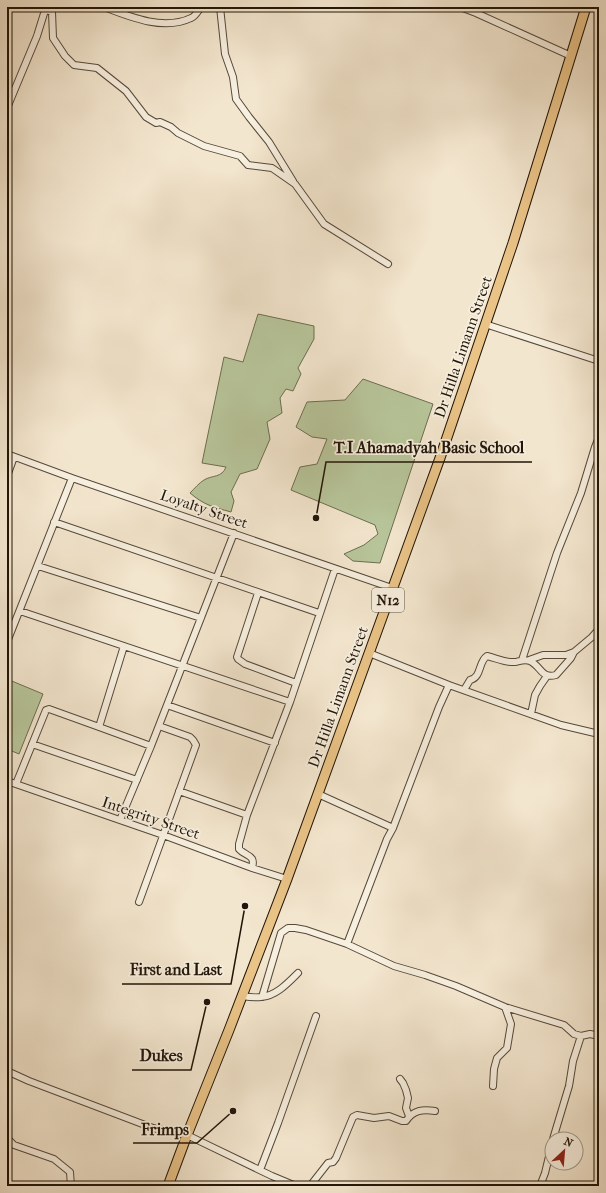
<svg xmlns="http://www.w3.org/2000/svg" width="606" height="1193" viewBox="0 0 606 1193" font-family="'IM FELL French Canon',serif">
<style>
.green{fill:#b8c69b;stroke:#6c6e51}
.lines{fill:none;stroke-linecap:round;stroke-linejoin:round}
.minor-casing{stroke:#564939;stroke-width:8}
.highway-casing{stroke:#211507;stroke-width:11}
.minor{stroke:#f7efdf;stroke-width:6}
.highway{stroke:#eac387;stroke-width:9}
.labels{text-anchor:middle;stroke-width:3.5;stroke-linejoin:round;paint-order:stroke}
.shield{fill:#f7efdf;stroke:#615648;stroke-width:1}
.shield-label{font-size:14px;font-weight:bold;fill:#211507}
.street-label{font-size:15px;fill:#211507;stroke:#f7efdf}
.leader{fill:none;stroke:#211507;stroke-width:1.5}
.callout-dot{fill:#211507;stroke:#f7efdf;stroke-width:1.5}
.callout-label{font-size:16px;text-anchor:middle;font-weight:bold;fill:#211507;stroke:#f7efdf;stroke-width:3.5;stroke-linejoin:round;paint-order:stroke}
</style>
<rect width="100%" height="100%" fill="#f3e6ce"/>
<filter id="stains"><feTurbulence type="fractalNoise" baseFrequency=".005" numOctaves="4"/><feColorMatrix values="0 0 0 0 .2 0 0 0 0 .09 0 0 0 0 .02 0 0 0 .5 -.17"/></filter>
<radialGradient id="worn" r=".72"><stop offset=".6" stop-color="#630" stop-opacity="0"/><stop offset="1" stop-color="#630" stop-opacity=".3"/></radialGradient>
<path class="green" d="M258,314L314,326V339L298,368L301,374L293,391L286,389L280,398L282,413L267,422L270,439L257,469L240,474L231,492L234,501L231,512C213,507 204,505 190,493C194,489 199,483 204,480C212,475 222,478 226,467L202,463L224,357L243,362Z
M363,379L433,404L380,563L353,561L344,554L364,545L378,534L375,525L291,490L300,467L317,464L327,439L312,437L296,427L307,402L345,400Z
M7,679L43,694L19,754L7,749Z"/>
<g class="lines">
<defs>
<path id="minor" d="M104,7C130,17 164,31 191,18C195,17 198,11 201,7
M220,7L225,54L233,77L236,99L249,117L269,142L293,181
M460,7L476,13L571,56
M46,10L52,12L53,38L65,56L74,65L97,68L126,91L146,117L156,123L160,122L171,127L178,133L204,146L240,156L248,165L272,168L295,184L324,224L388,264
M7,108L37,36L46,7
M485,324L599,361
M7,454L72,478L392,588
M7,476L14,457
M54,522L319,613
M38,566L201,618
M258,593L237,657L238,659L245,664L296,683
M20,611L290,702
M7,642L72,478
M124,646L99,727L151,746
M369,653L449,685L561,725L599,734
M522,660L557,553L581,493L595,447L599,437
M529,660L543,655H566L574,652
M464,690L470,680C482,677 478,662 487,656C496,658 505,663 515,662C520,661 525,659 530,661C541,666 541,679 556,675L571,658L574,652L592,637L599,629
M167,705L275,743
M531,714L535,695L540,686L547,676
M32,744L137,780
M7,781L163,835L252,868L287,879
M16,784L46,710L49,709L99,727
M179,791L247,815
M318,794L393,828
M120,820L151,746L234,533
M252,868C256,854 246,857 239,849V844L247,815L290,702L335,569
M139,902L196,745L193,740L190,737L159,726
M347,944L387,839L393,828L439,707L449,685
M242,996C248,997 255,998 261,997C276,996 288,983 298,973
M262,997L281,933L288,928H295L306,930L347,944L394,966L425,975L456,986L505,1007L564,1025L574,1034L581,1036L590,1034L599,1036
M7,1071L29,1081L153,1128L187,1135L272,1176L296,1186
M400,1079L403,1083L406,1090L408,1098L406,1108L409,1116
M493,1086L494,1069L497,1058L507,1048L511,1024L505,1007
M7,1138L14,1145L54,1159L70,1172L71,1186
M553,1139L569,1086L573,1061L581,1036
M260,1170L278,1123L316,1016
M310,1186L328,1163L333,1162L336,1158L353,1117L357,1115L374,1118L389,1116L402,1121H406C413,1110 423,1109 435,1111
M540,1186L545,1173L552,1144"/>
<path id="highway" d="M168,1186L187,1135L229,1030L287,879L440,458L513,243L586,7"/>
</defs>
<use href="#minor" class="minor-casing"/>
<use href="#highway" class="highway-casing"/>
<use href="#minor" class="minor"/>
<use href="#highway" class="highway"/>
</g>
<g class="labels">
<rect class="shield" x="372" y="588" width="32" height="24" rx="3"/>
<g class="shield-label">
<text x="388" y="605">N12</text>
</g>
<g class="street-label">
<text transform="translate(463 347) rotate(-71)" y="5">Dr Hilla Limann Street</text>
<text transform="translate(204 509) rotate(19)" y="5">Loyalty Street</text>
<text transform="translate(338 697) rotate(-70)" y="5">Dr Hilla Limann Street</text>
<text transform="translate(151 818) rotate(19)" y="5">Integrity Street</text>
</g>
</g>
<path class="leader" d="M316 518L326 462H532M245 906L231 984H122M207 1002L191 1070H132M233 1111L197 1143H133"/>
<g class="callout-dot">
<circle cx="316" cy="518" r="4"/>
<circle cx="245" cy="906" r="4"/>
<circle cx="207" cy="1002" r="4"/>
<circle cx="233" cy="1111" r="4"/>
</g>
<g class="callout-label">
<text x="429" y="453">T.I Ahamadyah Basic School</text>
<text x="176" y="975">First and Last</text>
<text x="161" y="1061">Dukes</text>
<text x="165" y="1135">Frimps</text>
</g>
<rect width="606" height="1193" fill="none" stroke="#f3e6ce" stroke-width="24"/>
<rect x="8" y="8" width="590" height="1177" fill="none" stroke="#211507" stroke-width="2"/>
<rect x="12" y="12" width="582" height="1169" fill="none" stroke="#211507"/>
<g transform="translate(564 1151) rotate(26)"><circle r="19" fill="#f7efdf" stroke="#a19889"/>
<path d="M0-3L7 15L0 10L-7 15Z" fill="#8f2418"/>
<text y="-6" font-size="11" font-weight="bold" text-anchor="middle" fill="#211507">N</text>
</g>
<rect width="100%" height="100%" filter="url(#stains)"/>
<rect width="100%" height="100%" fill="url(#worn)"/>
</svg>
